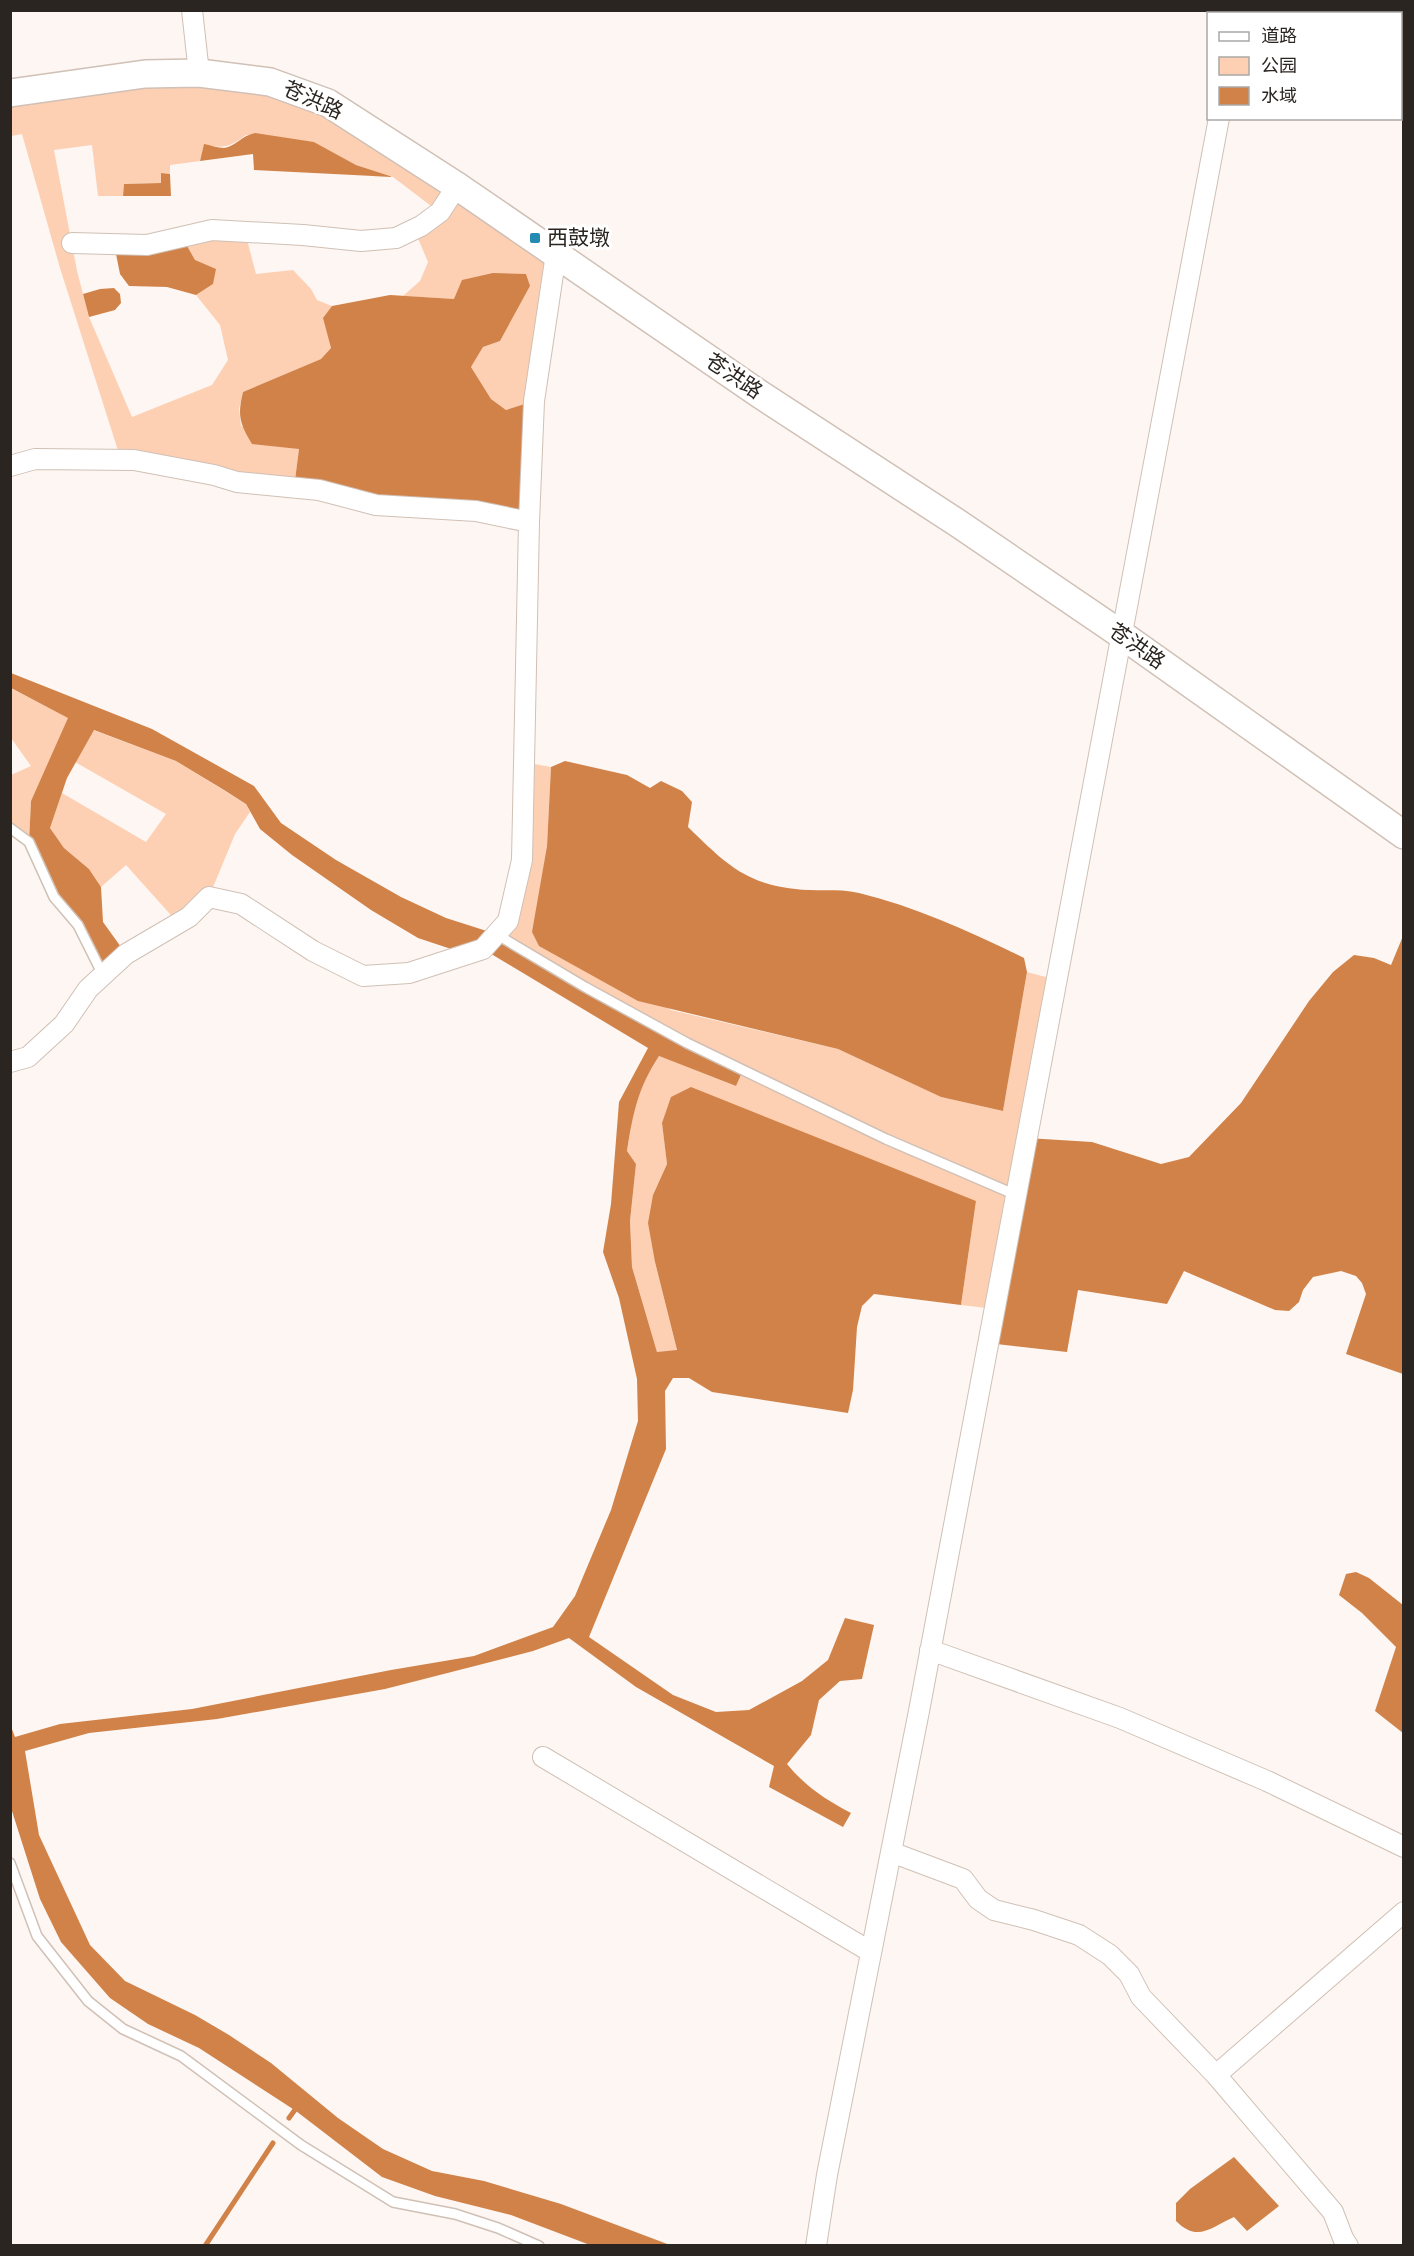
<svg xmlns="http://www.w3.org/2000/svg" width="1414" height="2256" viewBox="0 0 1414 2256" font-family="Helvetica,'Noto Sans SC',sans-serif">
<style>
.green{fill:#fdd0b3}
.water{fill:#d18248}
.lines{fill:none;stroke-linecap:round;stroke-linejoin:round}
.stream{stroke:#d18248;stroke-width:5}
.lane-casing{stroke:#d0c0b5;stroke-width:12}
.street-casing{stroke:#d0c0b5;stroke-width:22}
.secondary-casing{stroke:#d0c0b5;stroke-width:30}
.lane{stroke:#fff;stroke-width:9}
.street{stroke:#fff;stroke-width:20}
.secondary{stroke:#fff;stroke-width:27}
.poi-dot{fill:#238ab2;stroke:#fff;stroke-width:2}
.labels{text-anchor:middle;stroke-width:6;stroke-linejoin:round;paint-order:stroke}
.street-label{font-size:21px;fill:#2b2521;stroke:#fff}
.poi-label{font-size:21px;fill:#2b2521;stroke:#fff;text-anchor:start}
</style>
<rect width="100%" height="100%" fill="#fdf6f2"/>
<path class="green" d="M270,82L556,254L534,401L506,410L491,399L471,367L483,347L500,341L530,286L454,299L403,296L420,281L428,262L414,229L439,212L393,177L356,165L314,142L246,135C229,148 224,148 204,145L200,161L170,165V174L161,173V183L124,184L123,196H98L92,145L54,150L77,271L89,317L132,417L212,385L228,360L220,325L196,295L213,284L195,260L182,237L245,232L256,274L293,270L311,289L317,300L332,306L324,318L331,348L321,359L243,392L239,409L241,426L299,449L294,488L121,460L60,268L22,134L11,136V93Z
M10,688L69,718L31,801L29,842L11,828V775L31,766L11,738Z
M93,730L176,761L246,804L250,812L235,834L209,897L178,923L126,865L101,887L89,869L64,848L50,828L62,793L146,842L166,814L75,762Z
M523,762L551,767L547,846L533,932L671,1010L838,1049L941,1097L1003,1111L1027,972L1057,980L995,1309L961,1305L976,1201L662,1123L667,1164L653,1195L655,1262L677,1351L657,1352L632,1267L630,1221L636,1164L627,1151C633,1113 638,1088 659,1056L736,1086L742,1070L496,934L508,921Z"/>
<path class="water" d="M255,133L314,142L356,165L393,177L254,170L253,154L200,161L204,144C210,145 218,148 224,148C236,146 241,136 255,133Z
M161,173L170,174L171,196H123L124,184L161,183Z
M182,237L195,260L216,269L213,284L196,295L167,287L129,286L120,274L114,244Z
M493,273L526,274L530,286L500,341L483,347L471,367L491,399L506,410L534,401L529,522L294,488L299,449L252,444C240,424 237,416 243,392L321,359L331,348L323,318L332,306L390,295L454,299L462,280Z
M114,288L120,294L121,303L115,310L89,317L83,294L100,289Z
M11,673L152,729L254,786L281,823L336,860L401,897L446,918L496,934L743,1070L736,1086L659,1056C638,1088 633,1113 627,1151L636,1164L630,1221L632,1267L657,1352L677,1350L655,1262L648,1223L653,1195L667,1164L662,1123L671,1097L691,1087L976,1201L961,1305L874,1294L862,1306L857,1327L853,1390L848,1413L712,1392L689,1378H673L665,1391L666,1449L589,1637L673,1695L716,1712L749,1710L802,1681L828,1660L845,1618L874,1625L862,1679L840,1681L819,1700L811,1735L787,1764C805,1786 826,1800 851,1813L843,1827L769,1787L774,1766L636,1687L569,1638L533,1651L385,1689L217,1719L89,1733L25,1751L39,1835L90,1945L125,1981L195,2015L229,2035L271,2063L338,2118L383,2149L432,2171L484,2181L561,2204L670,2245H590L511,2215L435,2196L382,2177L296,2111L199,2048L148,2024L110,1998L61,1942L40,1899L11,1808L10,1724L15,1737L60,1724L192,1709L391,1670L474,1656L553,1627L575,1596L611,1510L638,1421L637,1379L619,1298L603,1252L611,1204L619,1102L648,1048L483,949H451L418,938L371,910L292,855L260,829L246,804L224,790L176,761L94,730L67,778L50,828L64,848L89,869L101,887L103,922L126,954L103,975L78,925L54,897L29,842L31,801L68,718L11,688Z
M565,761L627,775L650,788L661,781L682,791L692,802L688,827C729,867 749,887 809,890C826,891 842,889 859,893C916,907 971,932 1024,958L1027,972L1003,1111L941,1097L838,1049L638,1001L539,946L532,932L547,846L551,767Z
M1403,936V1374L1346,1354L1366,1294L1362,1283L1356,1276L1341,1271L1313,1277L1303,1290L1299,1302L1289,1311L1275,1310L1184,1271L1167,1304L1078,1290L1067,1352L988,1343L1027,1138L1092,1142L1161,1164L1189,1157L1241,1103L1309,1001L1333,972L1354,955L1374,958L1391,965Z
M1356,1572L1369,1578L1403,1605V1733L1375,1711L1396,1647L1362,1613L1339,1595L1346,1574Z
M1234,2157L1279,2206L1247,2231L1234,2217C1211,2227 1198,2243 1176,2221V2203L1190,2189Z"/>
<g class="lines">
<path class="stream" d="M289,2118L297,2107
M205,2246L273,2143"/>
<defs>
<path id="lane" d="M10,828L29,842L54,897L78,925L103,975
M496,934L585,987L687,1043L886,1139L1016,1195
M10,1863L37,1936L88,2001L123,2029L181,2056L301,2145L393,2202L455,2214L498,2228L539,2246"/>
<path id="street" d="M192,10L199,73
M1239,14V10
M72,243L147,245L212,230L303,235L361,241L396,238L421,226L440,212L457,186
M10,466L35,459L134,460L214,475L237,482L319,490L376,505L476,511L529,522
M10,1062L28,1057L64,1024L88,989L126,954L189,917L209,897L241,904L313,951L363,976L409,973L483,949L508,921L522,860L529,522L534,401L556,254
M930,1650L1120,1718L1267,1781L1404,1847
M543,1757L871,1952
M891,1852L963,1879L978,1899L994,1910L1034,1920L1079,1935L1110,1955L1129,1974L1141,1997L1216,2075L1333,2212L1343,2238L1348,2246
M1216,2075L1404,1912
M816,2246L827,2175L919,1711L1219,118"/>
<path id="secondary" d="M10,93L145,74L199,73L270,82L328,103L457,186L758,393L959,524L1122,635L1404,835"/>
</defs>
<use href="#lane" class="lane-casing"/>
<use href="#street" class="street-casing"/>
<use href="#secondary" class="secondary-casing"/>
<use href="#lane" class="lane"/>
<use href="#street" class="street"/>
<use href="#secondary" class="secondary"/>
</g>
<rect class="poi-dot" x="529" y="232" width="12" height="12" rx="3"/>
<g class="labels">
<g class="street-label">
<text transform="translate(313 100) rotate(24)" y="7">苍洪路</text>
<text transform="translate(734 376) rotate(34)" y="7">苍洪路</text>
<text transform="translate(1137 646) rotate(35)" y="7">苍洪路</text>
</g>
<g class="poi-label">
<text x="547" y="245">西鼓墩</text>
</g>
</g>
<rect width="1414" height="2256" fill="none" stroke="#2b2521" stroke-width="24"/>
<rect x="1207" y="12" width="195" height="108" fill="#ffffff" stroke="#aaa8a6" stroke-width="1.5"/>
<rect x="1219" y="32" width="30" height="9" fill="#ffffff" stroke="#aaa8a6" stroke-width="1.5"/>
<text x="1261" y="42" font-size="18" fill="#2b2521">道路</text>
<rect x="1219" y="57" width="30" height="18" fill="#fdd0b3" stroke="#aaa8a6" stroke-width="1.5"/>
<text x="1261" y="72" font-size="18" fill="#2b2521">公园</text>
<rect x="1219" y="87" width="30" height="18" fill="#d18248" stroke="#aaa8a6" stroke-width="1.5"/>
<text x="1261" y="102" font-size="18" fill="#2b2521">水域</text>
</svg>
